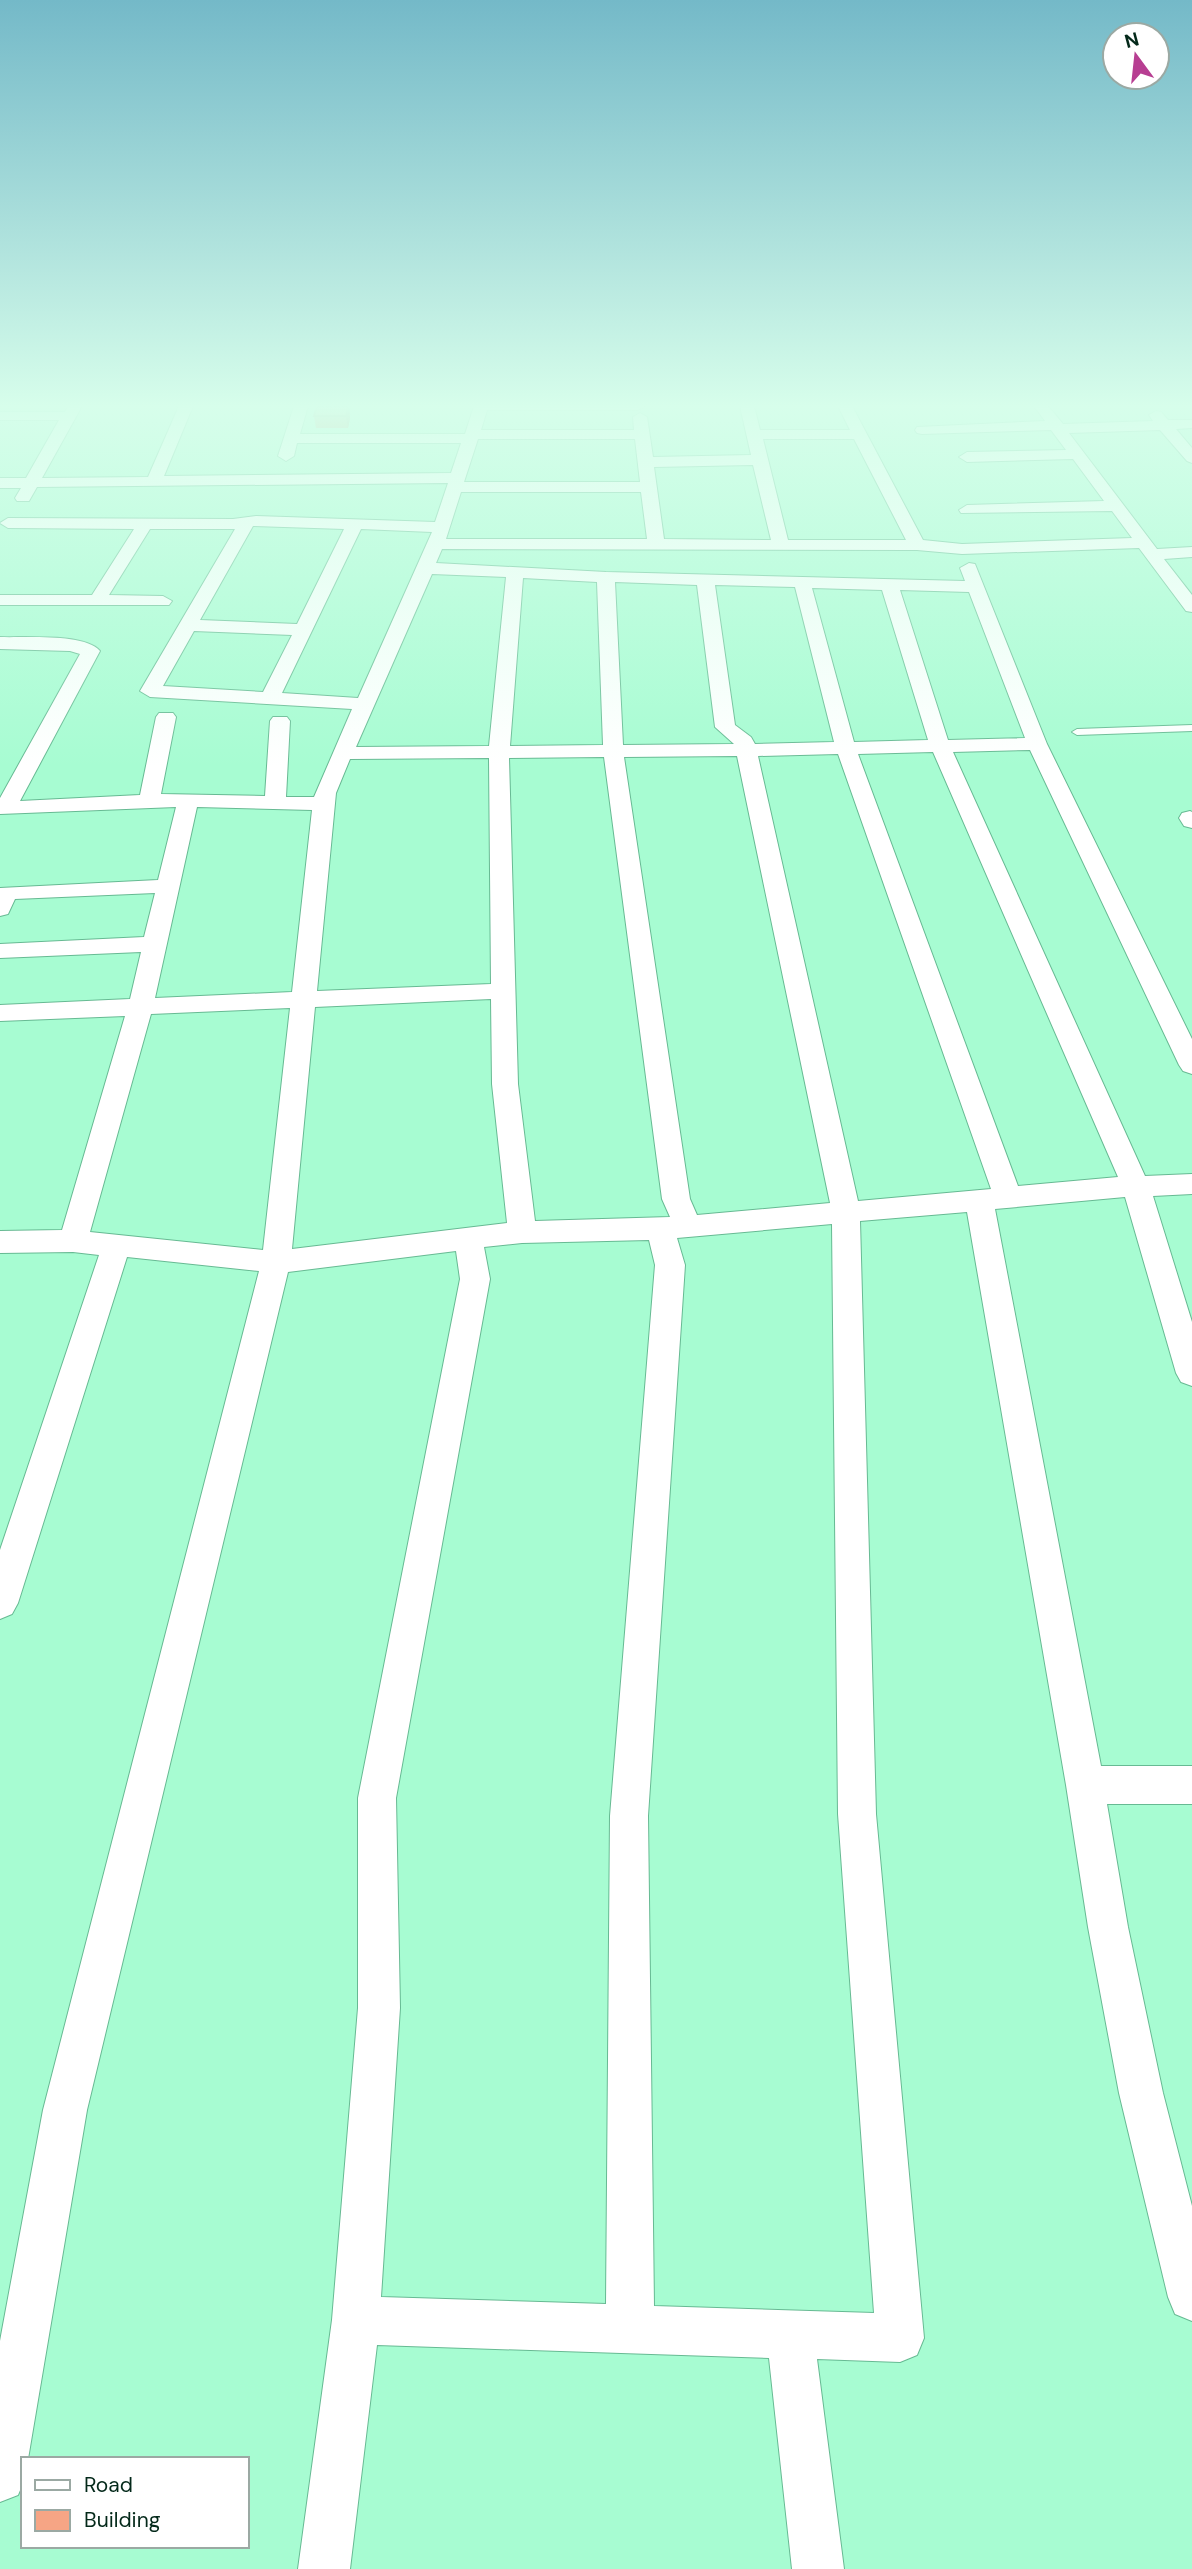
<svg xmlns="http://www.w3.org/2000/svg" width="1192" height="2569" viewBox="0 0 1192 2569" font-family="'DM Sans',sans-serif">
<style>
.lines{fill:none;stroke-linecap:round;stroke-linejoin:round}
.service-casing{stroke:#67ba93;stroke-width:2}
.minor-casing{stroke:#67ba93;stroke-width:2}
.service{fill:#fff;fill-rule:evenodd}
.minor{fill:#fff;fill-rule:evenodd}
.wall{fill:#d48e72}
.shaded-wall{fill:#ac745d}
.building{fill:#f6a585;stroke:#ac745d;stroke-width:2}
</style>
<rect width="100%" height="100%" fill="#a7fcd2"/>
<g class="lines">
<defs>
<path id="service" d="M1192,725V731L1077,735L1072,732L1077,729Z"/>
<path id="minor" d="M68,406H82L42,478L148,477L179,406H193L164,476L451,473L461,443H297L294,456L286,461L278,456L294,406H308L300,434H465L474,406H645L638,410H487L481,430H634L633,417L640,413L647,417L653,457L751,455L740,406H754L760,430H850L838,406H852L923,540L962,544L1132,538L1112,511L961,513L959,510L967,505L1104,501L1073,459L967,462L959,457L967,452L1066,450L1051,430L922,434L917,433L915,430L917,427L1045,421L1034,406H1048L1063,424L1153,421L1149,415L1156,411L1161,412L1168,420H1192V428L1176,429L1192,448V463L1187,461L1160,430L1069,433L1157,549L1192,547V557L1164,559L1192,595V612L1186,611L1139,548L962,554L917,550L442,549L436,563L606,572L965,581L960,568L969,563L975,564L1047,744L1192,1039V1074L1183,1071L1179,1065L1030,750L953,752L1145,1176L1192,1174V1194L1153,1196L1192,1322V1386L1181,1382L1176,1373L1125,1197L995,1209L1101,1766H1192V1804H1107L1128,1927L1163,2093L1192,2206V2321L1175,2314L1168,2297L1119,2093L1088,1927L1066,1785L967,1212L860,1221L876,1814L924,2338L917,2355L900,2362L817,2359L844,2569H792L769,2358L377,2345L350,2569H298L332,2320L358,2008V1798L460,1279L456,1251L288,1272L87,2110L28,2459H23V2483L18,2495L0,2502V2341L43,2110L259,1271L127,1257L18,1603L12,1614L0,1619V1550L99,1255L73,1252L0,1253V1231L62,1230L125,1016L0,1021V1005L130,999L141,952L0,958V944L144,937L155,893L15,899L8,914L0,916V888L158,880L176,807L0,814V798L80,654L70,651L0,649V637C23,638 85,633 100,651L20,801L140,795L156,717L159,713H173L176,717L161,794L265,796L270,721L273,717H287L290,721L286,797H314L352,709L150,697L140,691L235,529H150L109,595L163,596L172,601L169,605H0V595H92L134,529L8,528L0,523L8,518L233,519L256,516L435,522L448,483L37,487L29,501H17L15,498L21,488H0V478H26L59,420H0V412H65ZM478,439H635L640,482H464ZM763,439H854L906,540H788ZM753,465L771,540L664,539L654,467ZM461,492H641L647,539H446ZM253,526L344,529L297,624L200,620ZM361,529L432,532L358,698L282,693ZM432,574L506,577L489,746L356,747ZM523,578L597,582L603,745L510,746ZM615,582L697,585L715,727L734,744L623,745ZM715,585L795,587L834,742L755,744L751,737L735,725ZM812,588L882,590L928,740L854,742ZM900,590L969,592L1025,738L948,740ZM194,631L292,635L263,692L163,686ZM933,752L1118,1177L1018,1186L858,754ZM838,754L991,1189L858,1201L758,756ZM737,756L830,1203L697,1215L690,1199L624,757ZM604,757L662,1199L670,1217L535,1221L518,1084L509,758ZM489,758L491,984L317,991L336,793L350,759ZM197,807L312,810L292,992L155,998ZM491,999L492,1084L507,1223L292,1249L315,1007ZM290,1008L263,1250L90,1232L151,1014ZM832,1224L838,1814L874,2313L654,2306L648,1816L685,1265L677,1238ZM649,1240L655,1265L610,1816L606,2304L381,2297L400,2008L396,1798L490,1279L484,1247L522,1243Z
M1190,811L1192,812V828L1184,826L1179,818L1182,813Z"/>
</defs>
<use href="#service" class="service-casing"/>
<use href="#minor" class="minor-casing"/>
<use href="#service" class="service"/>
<use href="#minor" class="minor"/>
</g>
<path class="wall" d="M349,406L350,418L348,428H316L314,416Z"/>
<path class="shaded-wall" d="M349,406L350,418L348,428L346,416Z"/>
<path class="building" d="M317,406H349L346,416H314Z"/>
<linearGradient id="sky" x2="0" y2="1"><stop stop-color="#74b9c8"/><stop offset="0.53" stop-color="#d7feeb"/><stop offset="1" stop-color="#d7feeb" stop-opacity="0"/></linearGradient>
<rect width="1192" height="766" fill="url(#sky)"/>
<rect x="21" y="2457" width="228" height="91" fill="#ffffff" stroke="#9ba9a3" stroke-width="2"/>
<rect x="35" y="2480" width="35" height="10" fill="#ffffff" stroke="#9ba9a3" stroke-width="2"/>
<text x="84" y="2492" font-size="21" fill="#04291a">Road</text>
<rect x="35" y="2510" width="35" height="21" fill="#f6a585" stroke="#9ba9a3" stroke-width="2"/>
<text x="84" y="2527" font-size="21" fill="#04291a">Building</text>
<g transform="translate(1136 56) rotate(345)"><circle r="33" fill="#ffffff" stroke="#9ba9a3" stroke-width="2"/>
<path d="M0-5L12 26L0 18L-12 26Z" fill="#b73e92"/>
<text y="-10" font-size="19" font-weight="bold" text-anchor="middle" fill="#04291a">N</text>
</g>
</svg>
